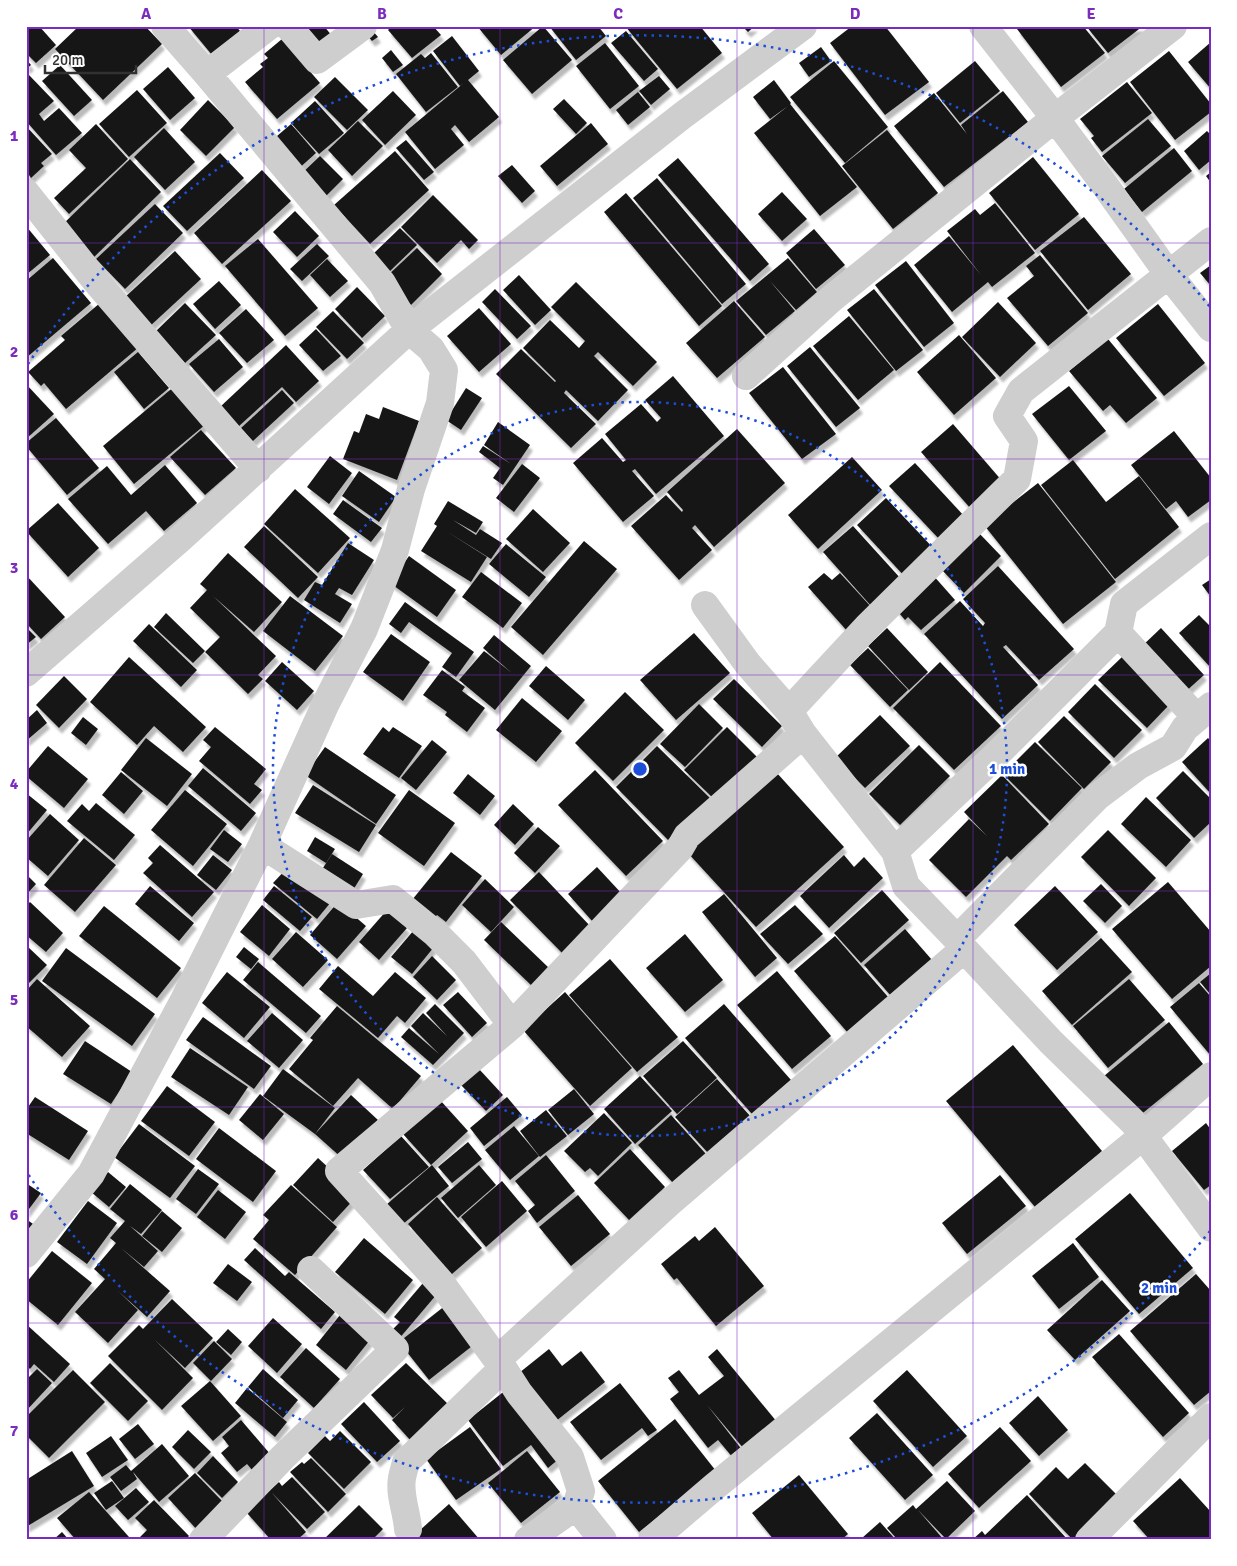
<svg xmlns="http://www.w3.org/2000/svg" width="1237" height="1566" viewBox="0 0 1237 1566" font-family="Signika,sans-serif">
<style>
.building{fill:#181818;filter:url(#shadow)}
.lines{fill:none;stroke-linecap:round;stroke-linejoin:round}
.minor{stroke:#cecece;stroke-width:28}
.grid{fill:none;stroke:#7b2cbf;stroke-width:1;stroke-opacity:0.55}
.ring{fill:none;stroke:#1d4ed8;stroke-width:2.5;stroke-dasharray:2.5 5}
.centre{fill:#1d4ed8;stroke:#fff;stroke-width:2.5}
.ring-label{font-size:15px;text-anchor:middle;font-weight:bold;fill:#1d4ed8;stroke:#fff;stroke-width:5;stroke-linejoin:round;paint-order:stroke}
.neatline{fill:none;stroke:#7b2cbf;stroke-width:2}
.grid-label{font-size:16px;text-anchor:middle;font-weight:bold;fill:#7b2cbf}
</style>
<defs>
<filter id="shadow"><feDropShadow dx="3" dy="5.5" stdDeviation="1" flood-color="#0004"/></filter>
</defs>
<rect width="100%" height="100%" fill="#fff"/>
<path class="building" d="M26,26H39L56,45L36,63L26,53Z
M79,26H145L162,44L103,100L55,49Z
M188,26H236L240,31L212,55Z
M309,26H324L332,36L318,47L304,30Z
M392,26H433L441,35L412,58L388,30Z
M477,26H536L501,55Z
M543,26L572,60L532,94L503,60Z
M549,26H598L606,36L576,60Z
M625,26H700L722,53L677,89Z
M742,26H755L748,32Z
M852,26H885L929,82L885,115L830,43Z
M1021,26H1083L1105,53L1061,87L1017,29Z
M1086,26H1143L1108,53Z
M372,30L378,37L372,41L366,34Z
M626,31L658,69L644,81L611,43Z
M452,36L479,71L468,80L499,117L469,142L455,125L451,129L464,145L435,169L405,132L465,82L460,86L433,51Z
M282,39L320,83L277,119L245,82L263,67L260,64L268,58L264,54Z
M1211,42V89L1188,62Z
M605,43L639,86L610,109L576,66Z
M821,47L831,61L809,77L799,63Z
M391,50L403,65L393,72L382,58Z
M1169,51L1211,104V112L1175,140L1130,82Z
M431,53L458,87L426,112L396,74L421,54L425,58Z
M26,59L31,65L26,69Z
M834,61L888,127L845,163L790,97Z
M975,61L1000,91L960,123L936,93Z
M60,65L92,100L74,116L42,81Z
M168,67L195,98L170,120L143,89Z
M29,75L54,101L39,114L44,121L59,108L82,133L56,155L26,121V77Z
M659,76L670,89L651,105L639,91Z
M335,77L368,110L347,130L314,97Z
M774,80L791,103L790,104L857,187L820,216L754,133L788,106L770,119L753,97Z
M1127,82L1152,113L1102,152L1091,138L1094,136L1080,119Z
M137,90L167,123L129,157L99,124Z
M393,91L416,115L385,145L362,120Z
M1003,91L1028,122L944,187L894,126L934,93L967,134L961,125Z
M638,92L650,107L628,125L616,110Z
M564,99L587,123L576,134L553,109Z
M208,100L235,127L206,156L180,130Z
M315,101L344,133L319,154L291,123Z
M1148,119L1171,146L1125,183L1102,156Z
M358,121L383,146L352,176L328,150Z
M591,123L608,144L557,186L540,166Z
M96,124L128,159L69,214L54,198L86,168L69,150Z
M291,124L316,153L296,171L270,142Z
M26,126L52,154L41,163L44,166L31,178L29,175L26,177Z
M164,128L195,162L165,190L134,157Z
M887,130L938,193L893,229L842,166Z
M1207,131L1211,135V160L1199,170L1184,151Z
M406,140L434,172L424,180L396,148Z
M1174,148L1192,171L1142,212L1124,189Z
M395,151L429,190L370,244L334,205Z
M220,153L244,178L187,231L163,206Z
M320,156L343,179L323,199L300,175Z
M1033,157L1079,214L1035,250L989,193Z
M678,158L769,264L750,281L658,175Z
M130,159L161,192L91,260L60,227Z
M512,165L535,191L522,203L498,176Z
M262,170L291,201L222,264L194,233Z
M1211,172V183L1206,176Z
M657,178L746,284L722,304L633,198Z
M782,192L807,219L782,241L758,214Z
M626,193L722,306L699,326L604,212Z
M433,195L478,240L469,249L461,240L437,263L401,227Z
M995,203L1035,253L992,287L988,282L952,312L914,265L949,236L981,275L947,231L975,209L980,215Z
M155,204L183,233L125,289L96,259Z
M295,211L319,236L297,257L273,232Z
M1084,217L1131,274L1088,310L1040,251Z
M26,226L50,255L26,275Z
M400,228L417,245L389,272L372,255Z
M814,229L845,265L816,289L786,253Z
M258,239L318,308L285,336L225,266Z
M317,244L329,256L302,281L290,269Z
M417,248L442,274L411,305L385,278Z
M175,251L201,279L149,327L123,299Z
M1040,255L1088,313L1048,346L1007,298L1034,276L1026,266Z
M53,258L91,303L26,358V281Z
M788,258L817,292L796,310L770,281L795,311L766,335L736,301Z
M327,259L348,281L330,297L310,275Z
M906,261L954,323L924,347L875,285Z
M1211,265V286L1200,273Z
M519,275L551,310L535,325L503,290Z
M219,281L241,305L215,329L193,304Z
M576,282L657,362L633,386L598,352L594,356L628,390L598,421L566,390L564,393L596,424L571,448L496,374L521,349L555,382L556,381L523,348L550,320L579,348L585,341L551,307Z
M357,287L385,316L362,338L335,309Z
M495,289L531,326L517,339L482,302Z
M874,289L923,350L896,371L847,310Z
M734,301L765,337L717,378L686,343Z
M998,302L1036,343L1000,377L962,337Z
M100,303L139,347L66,409L44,383L41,386L28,372L65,340L61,336Z
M185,303L216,335L185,363L156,331Z
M1158,304L1205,363L1164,396L1116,338Z
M479,308L511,344L479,372L447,336Z
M246,309L274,340L247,363L219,333Z
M333,311L364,343L347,359L316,327Z
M849,316L894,370L858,400L813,346Z
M316,329L341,356L323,371L299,345Z
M959,335L996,378L954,415L917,372Z
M219,339L243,367L214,392L189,364Z
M1108,339L1157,398L1126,423L1110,405L1103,411L1069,371Z
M286,345L319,381L296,402L282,387L238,427L220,407Z
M810,347L860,408L836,427L787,366Z
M138,352L169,388L144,409L114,372Z
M783,367L836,434L802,459L749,393Z
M673,376L724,436L656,494L635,469L632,471L654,496L623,522L573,463L602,438L623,462L626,460L605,434L641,404L657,422L661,418L645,400Z
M26,384L54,414L26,439Z
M176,385L206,424L134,484L103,446Z
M1069,386L1106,431L1069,460L1032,414Z
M466,388L482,398L461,430L446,420Z
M282,390L294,403L253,441L241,428Z
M383,407L419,421L397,480L343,459L354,431L359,433L366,414L379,419Z
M56,418L99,468L67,495L26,446V443Z
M498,422L530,445L503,485L493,478L500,468L479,452L483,446L511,464L484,445Z
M953,424L1003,482L971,509L921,452Z
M737,429L785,483L714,547L695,525L692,528L712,550L679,580L631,526L666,495L682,512L683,510L667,492Z
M201,430L236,468L205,495L170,457Z
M1174,431L1211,478V500L1188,517L1176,501L1166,509L1131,465Z
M330,456L352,473L329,504L307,487Z
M852,457L882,490L818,549L788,515Z
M1073,460L1106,502L1139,476L1179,527L1115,579L1041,485Z
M915,463L965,517L940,540L889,486Z
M522,464L540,478L514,512L496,498Z
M165,465L197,503L164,531L146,511L108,544L68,499L107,466L131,495Z
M359,471L396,497L379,522L342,496Z
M1038,483L1116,582L1063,624L984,525Z
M295,489L350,538L318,573L264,524Z
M886,498L936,551L907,579L857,525Z
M343,500L382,528L371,542L333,514Z
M448,501L483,522L476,533L453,520L476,535L480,529L502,543L491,559L446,531L487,557L471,582L421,551L437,526L434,524Z
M58,503L99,548L68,577L26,531Z
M533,509L570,543L543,572L506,539Z
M264,526L318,577L298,598L244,547Z
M853,526L902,580L872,607L823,552Z
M978,532L1001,556L964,593L941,569Z
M584,541L617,569L543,655L511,627Z
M348,543L374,560L352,595L339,588L335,594L352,604L340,623L304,600L315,582L322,585Z
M506,544L546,577L529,597L489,564Z
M228,553L282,602L254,632L213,596L276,656L258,675L263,679L248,694L205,652L220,637L190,608L207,590L200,584Z
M409,556L456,590L437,617L390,583Z
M998,566L1074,649L1039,680L1006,645L1003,647L1038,685L1002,719L924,634L960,601L983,626L985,623L963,599Z
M481,572L522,603L503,628L462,597Z
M824,573L832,580L840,573L873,609L848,632L808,587Z
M932,574L955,600L921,630L908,617L905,620L894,607Z
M26,575L65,617L41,639L26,623Z
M1211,579V597L1202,585Z
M290,596L343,636L315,671L263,631Z
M405,602L474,652L456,677L442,667L452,653L409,622L401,633L389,624Z
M166,613L205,651L193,663L154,627Z
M1199,615L1209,625L1211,623V668L1179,633Z
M149,624L197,670L181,687L133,641Z
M26,627L36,637L26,645Z
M887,628L928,672L909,690L868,646Z
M1161,628L1204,675L1183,694L1140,648Z
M694,633L730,673L676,720L640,680Z
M391,634L430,662L403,701L363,672Z
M494,635L531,666L495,710L459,680L484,651L512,673L483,648Z
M868,648L908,690L890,707L850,665Z
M129,657L206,727L183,752L154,726L137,745L90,702Z
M1122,657L1170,704L1147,728L1098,680Z
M282,662L314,691L297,710L265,681Z
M940,662L1001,726L954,770L893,708Z
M546,666L585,700L568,720L529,686Z
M442,670L465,687L462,691L485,708L467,732L445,715L447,712L423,695Z
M64,676L87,699L59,728L36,705Z
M734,679L782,726L762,747L713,699Z
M1095,684L1142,730L1114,758L1068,712Z
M625,692L664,730L613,781L575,743Z
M522,698L562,731L536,762L496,730Z
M699,704L723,728L685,767L660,744Z
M37,710L47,723L26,741V720Z
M880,715L910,746L865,788L835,758Z
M1064,716L1111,762L1084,789L1038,742Z
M83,717L98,729L86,745L71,733Z
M215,727L266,769L254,784L262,790L250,804L199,761L211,747L203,740Z
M383,727L389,732L393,727L422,746L399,778L363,754Z
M727,727L757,757L714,799L684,770Z
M146,738L192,774L167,806L121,770Z
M1208,738L1211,741V794L1182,762Z
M432,740L447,752L416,790L401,778Z
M1035,742L1082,788L1050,821L1003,774Z
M919,745L950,776L900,825L869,794Z
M48,746L88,779L64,808L26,776V772Z
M657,746L710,798L668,840L616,787Z
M325,747L396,795L376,824L305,775Z
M203,768L256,813L241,831L188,786Z
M595,770L663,841L626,876L558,805Z
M1183,771L1211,799V822L1194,838L1156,798Z
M121,772L143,791L124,814L102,795Z
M776,772L844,847L756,927L687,852Z
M468,774L495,796L480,815L453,793Z
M1002,775L1049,824L1011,860L1007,856L966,897L929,860L969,819L987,836L964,812Z
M313,785L376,825L359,852L295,813Z
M185,790L227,824L193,866L151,830Z
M409,790L455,823L424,866L378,833Z
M26,793L47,810L26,835Z
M1146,797L1191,840L1166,867L1121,824Z
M96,803L135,835L114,860L67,821L82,804L89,811Z
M513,804L534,824L515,845L494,825Z
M50,814L79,840L48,876L26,857V841Z
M538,827L560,846L535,873L514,853Z
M224,830L242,844L228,862L210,849Z
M1108,830L1156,878L1129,906L1081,857Z
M315,837L335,849L326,863L307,851Z
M84,838L116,865L75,912L44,885Z
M160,845L214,892L192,917L143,873L153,863L148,858Z
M451,852L482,876L446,922L437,915L434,918L412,900Z
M332,854L363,874L350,895L319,874Z
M213,855L232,870L216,890L197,875Z
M844,855L854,867L864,857L883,878L829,928L800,896Z
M288,867L331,902L317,919L273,883Z
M597,867L623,895L593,922L568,894Z
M539,872L592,928L564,955L510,900Z
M26,874L36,884L26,895Z
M485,879L514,907L491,932L462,905Z
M1168,882L1211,932V966L1172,999L1112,929Z
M1101,884L1122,906L1105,923L1083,901Z
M150,886L194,923L179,941L135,904Z
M274,886L312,917L300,931L263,900Z
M1055,886L1098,932L1057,970L1014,925Z
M882,890L909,920L861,963L834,933Z
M724,894L777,958L755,977L702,912Z
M30,902L63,933L46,952L26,935V906Z
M338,902L366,926L337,959L310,935Z
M262,905L290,929L269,956L240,932Z
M795,905L823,934L788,964L760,934Z
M104,906L181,968L157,998L79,936Z
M387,910L407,928L379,960L359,942Z
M501,922L549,968L532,986L484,940Z
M905,929L932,960L891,996L864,965Z
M414,930L434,947L412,974L391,957Z
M296,932L328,960L303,987L272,959Z
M685,934L723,980L685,1012L646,968Z
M835,936L889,998L848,1033L794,971Z
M1101,938L1132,972L1072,1025L1042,991Z
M26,945L47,965L26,986Z
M244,947L259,959L251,969L236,957Z
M66,948L155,1014L132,1046L42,981Z
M432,956L456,980L437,1000L413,977Z
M610,959L678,1037L637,1072L569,995Z
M258,962L321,1016L306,1033L243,980Z
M338,966L373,996L395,972L426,998L405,1023L397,1016L378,1038L319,989Z
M777,971L831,1036L792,1069L737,1005Z
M227,972L270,1007L244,1038L202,1003Z
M1211,973V995L1200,982Z
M37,979L90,1026L62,1057L26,1026V991Z
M1129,979L1165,1020L1108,1068L1073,1026Z
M1199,983L1211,997V1056L1170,1007Z
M458,992L487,1023L472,1037L443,1005Z
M565,992L632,1068L590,1106L523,1030Z
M435,1004L464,1033L433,1065L401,1037L409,1028L439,1054L411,1026L423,1013L447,1036L426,1013Z
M724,1004L791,1080L752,1114L685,1038Z
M337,1006L421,1076L393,1109L358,1078L333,1106L289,1069L313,1040L310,1038Z
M272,1013L303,1040L279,1068L247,1041Z
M203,1017L271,1066L254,1089L186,1040Z
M1169,1022L1203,1064L1138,1117L1104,1076Z
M85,1041L132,1072L111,1104L63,1074Z
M683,1041L717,1078L677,1114L643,1076Z
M1013,1045L1102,1151L1035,1207L946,1101Z
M190,1048L248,1087L229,1115L171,1077Z
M283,1069L335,1108L315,1134L263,1096Z
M479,1069L503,1095L486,1111L461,1085Z
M640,1076L672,1111L635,1144L604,1109Z
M717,1079L751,1117L709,1154L675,1117Z
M167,1086L215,1122L189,1156L141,1121Z
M574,1089L594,1114L568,1135L548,1110Z
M260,1094L284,1114L263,1140L239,1120Z
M351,1095L378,1120L343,1159L315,1134Z
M35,1097L88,1131L69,1160L26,1133V1110Z
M507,1097L522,1115L484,1146L470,1128Z
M440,1100L468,1131L431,1165L403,1134Z
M546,1110L567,1136L540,1157L520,1131Z
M604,1113L632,1143L598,1176L590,1168L585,1172L564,1151Z
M671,1115L706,1154L673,1183L638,1145Z
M1206,1123L1211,1130V1185L1204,1190L1172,1151Z
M139,1124L195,1166L170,1198L114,1157Z
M514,1126L539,1156L510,1180L485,1150Z
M219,1128L276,1171L253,1202L196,1159Z
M401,1136L429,1167L390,1199L363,1170Z
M468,1142L482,1159L452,1183L438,1167Z
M630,1149L665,1187L629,1220L594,1183Z
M546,1155L575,1191L537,1223L528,1211L535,1205L515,1181Z
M318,1158L358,1195L333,1222L293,1185Z
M432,1165L449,1186L403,1224L386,1205Z
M479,1165L496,1185L458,1218L441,1198Z
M198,1169L219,1184L196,1214L176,1199Z
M108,1172L126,1187L109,1207L91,1192Z
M1000,1175L1026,1206L967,1254L942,1223Z
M502,1181L527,1211L486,1247L461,1217Z
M26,1183L41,1193L26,1213Z
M130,1184L162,1210L141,1234L130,1226L158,1251L144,1267L121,1248L170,1291L147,1317L118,1291L138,1310L108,1343L75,1312L105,1279L94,1269L116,1243L110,1238L125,1221L110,1209Z
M291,1185L337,1227L295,1275L253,1239L269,1220L263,1215Z
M218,1190L246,1212L225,1239L197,1217Z
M1130,1193L1193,1268L1139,1314L1075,1239Z
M578,1195L610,1234L571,1266L539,1227Z
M437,1197L482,1248L452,1274L408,1224Z
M88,1201L117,1223L87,1264L57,1242Z
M162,1211L182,1228L162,1252L142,1236Z
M26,1219L36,1226L26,1240Z
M715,1227L764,1286L716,1326L677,1278L674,1280L661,1264L695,1236L699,1241Z
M364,1238L413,1280L385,1314L335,1272Z
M1073,1243L1099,1277L1059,1309L1032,1276Z
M255,1248L285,1276L289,1272L335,1312L321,1329L244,1260Z
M52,1251L92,1283L58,1325L26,1299V1283Z
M228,1264L252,1282L237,1301L213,1283Z
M1196,1274L1211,1291V1391L1194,1405L1130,1331Z
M1102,1280L1130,1311L1075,1360L1047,1330Z
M423,1283L437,1294L398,1340L389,1333L400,1322L394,1317Z
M172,1299L213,1338L185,1368L155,1340L193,1378L162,1410L108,1356L139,1325L143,1329Z
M446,1305L476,1343L429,1380L399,1342Z
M340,1315L370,1340L346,1370L316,1345Z
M273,1318L302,1344L277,1373L248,1346Z
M26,1324L70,1364L54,1382L34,1364L30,1369L26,1365Z
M228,1329L242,1342L231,1355L216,1342Z
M1119,1334L1189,1413L1163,1437L1092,1357Z
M214,1341L232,1359L211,1381L193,1363Z
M306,1348L340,1379L314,1408L280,1377Z
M549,1349L562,1366L581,1351L605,1382L551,1425L514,1377Z
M717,1349L777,1422L744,1449L707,1405L743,1451L734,1459L718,1440L708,1448L670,1399L679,1392L668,1378L679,1370L699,1395L724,1376L708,1357Z
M110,1363L148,1401L128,1421L90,1383Z
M406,1363L450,1406L411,1441L392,1420L405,1407L393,1418L371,1395Z
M37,1369L52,1383L26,1411V1375L29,1377Z
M263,1369L298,1400L283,1418L248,1387Z
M73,1370L105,1402L49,1458L26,1435V1417Z
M907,1370L967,1436L933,1467L873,1401Z
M210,1381L241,1416L213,1441L181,1406Z
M620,1383L657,1430L648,1436L642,1428L601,1460L570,1422Z
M247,1388L287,1422L275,1437L235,1403Z
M507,1389L560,1458L548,1468L531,1445L503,1466L468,1420Z
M1038,1396L1068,1430L1039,1456L1009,1423Z
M364,1402L400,1441L377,1462L341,1424Z
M877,1413L933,1475L905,1500L849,1438Z
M675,1419L716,1471L639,1532L598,1481Z
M241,1420L271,1455L253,1471L247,1464L237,1472L221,1453L229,1446L222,1437Z
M138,1424L154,1444L135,1459L119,1439Z
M470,1427L501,1469L456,1500L426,1459Z
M1000,1427L1031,1461L979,1508L948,1474Z
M188,1430L211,1452L194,1469L172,1447Z
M340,1431L371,1462L344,1489L308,1453L325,1436L330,1441Z
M111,1436L128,1460L102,1477L86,1453Z
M162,1444L189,1476L159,1502L133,1472L137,1479L121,1491L110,1477L126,1465L131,1471Z
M72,1451L94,1486L26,1527V1480Z
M527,1451L560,1492L521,1523L488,1483Z
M213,1456L238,1482L222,1498L197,1473Z
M311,1458L346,1494L328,1512L290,1472L302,1462L304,1464Z
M1085,1463L1121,1499L1079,1540H1073L1029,1494L1056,1467L1068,1479Z
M195,1473L226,1505L199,1532L168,1498Z
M799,1475L848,1534L841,1540H774L752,1513Z
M292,1477L325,1512L307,1529L272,1493L306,1532L297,1540H271L246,1512L279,1482L282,1486Z
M1180,1478L1211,1512V1540H1150L1133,1521Z
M112,1481L124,1498L106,1510L94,1493Z
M947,1481L975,1511L946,1539L918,1510L944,1540H898L887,1528L913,1505L916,1509Z
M136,1488L149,1502L128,1520L115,1506Z
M89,1492L129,1537L126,1540H76L57,1518Z
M1027,1495L1068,1540H972L982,1531L985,1535Z
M154,1500L189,1536L185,1540H137L147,1530L135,1518Z
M449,1504L480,1540H409Z
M359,1505L383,1529L372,1540H323Z
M880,1522L896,1540H863L862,1538Z
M62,1532L69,1540H53Z"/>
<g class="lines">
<path class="minor" d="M288,26L317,60L363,26
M983,26L1055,118L1104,184L1169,275L1211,328
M207,74L269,26
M26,193L95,280L258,469
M746,376L831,299L1055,118L1173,26
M705,605L747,663L789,711L803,734L895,851L906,886L957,939L964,949L1051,1042L1133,1122L1211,1228
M1118,633L1197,718
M26,673L181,538L409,330L683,115L803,26
M789,711L867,627L1017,479L1024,441L1007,416L1021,391L1211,241
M262,845L356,905L393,899L436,934L464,962L512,1025
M895,851L992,759L1118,633L1124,604L1211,536
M957,939L1098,796L1138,766L1173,747L1185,728L1211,706
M26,1254L91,1174L184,1000L262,845L326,703L364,629L395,550L411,489L440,403L444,370L431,349L409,330L382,283L207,74L165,26
M497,1360L669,1203L964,949
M408,1529C407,1512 399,1495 402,1478C403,1472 405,1467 406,1462L503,1368
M203,1540L283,1457L395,1349L311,1270
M528,1540L576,1506
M603,1540L576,1506L581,1491L570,1457L519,1393L503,1368L444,1287L339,1171L512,1025L680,848L687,836L803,734
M652,1540L714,1487L1143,1136L1211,1076
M1089,1540L1211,1417"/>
</g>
<path class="grid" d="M264,26V1540M500,26V1540M737,26V1540M973,26V1540M26,243H1211M26,459H1211M26,675H1211M26,891H1211M26,1107H1211M26,1323H1211"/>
<g class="ring">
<circle cx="640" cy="769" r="367"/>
<path d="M1210 1231A734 734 0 0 1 28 1174M28 364A734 734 0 0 1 1210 307"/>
</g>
<circle cx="640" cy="769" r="8" class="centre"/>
<g class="ring-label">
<text x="1007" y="774">1 min</text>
<text x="1159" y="1293">2 min</text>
</g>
<rect width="1237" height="1566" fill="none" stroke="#ffffff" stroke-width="55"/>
<path d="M45 65v8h91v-8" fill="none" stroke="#313131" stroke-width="2.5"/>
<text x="52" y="65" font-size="15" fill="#313131" stroke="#ffffff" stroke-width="4" paint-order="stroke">20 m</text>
<rect x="28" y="28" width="1182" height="1510" class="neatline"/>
<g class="grid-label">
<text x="146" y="19">A</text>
<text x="382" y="19">B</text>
<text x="618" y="19">C</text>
<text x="855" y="19">D</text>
<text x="1091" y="19">E</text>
<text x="14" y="141">1</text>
<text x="14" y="357">2</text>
<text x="14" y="573">3</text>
<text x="14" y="789">4</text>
<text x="14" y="1005">5</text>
<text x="14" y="1220">6</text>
<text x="14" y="1436">7</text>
</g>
</svg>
